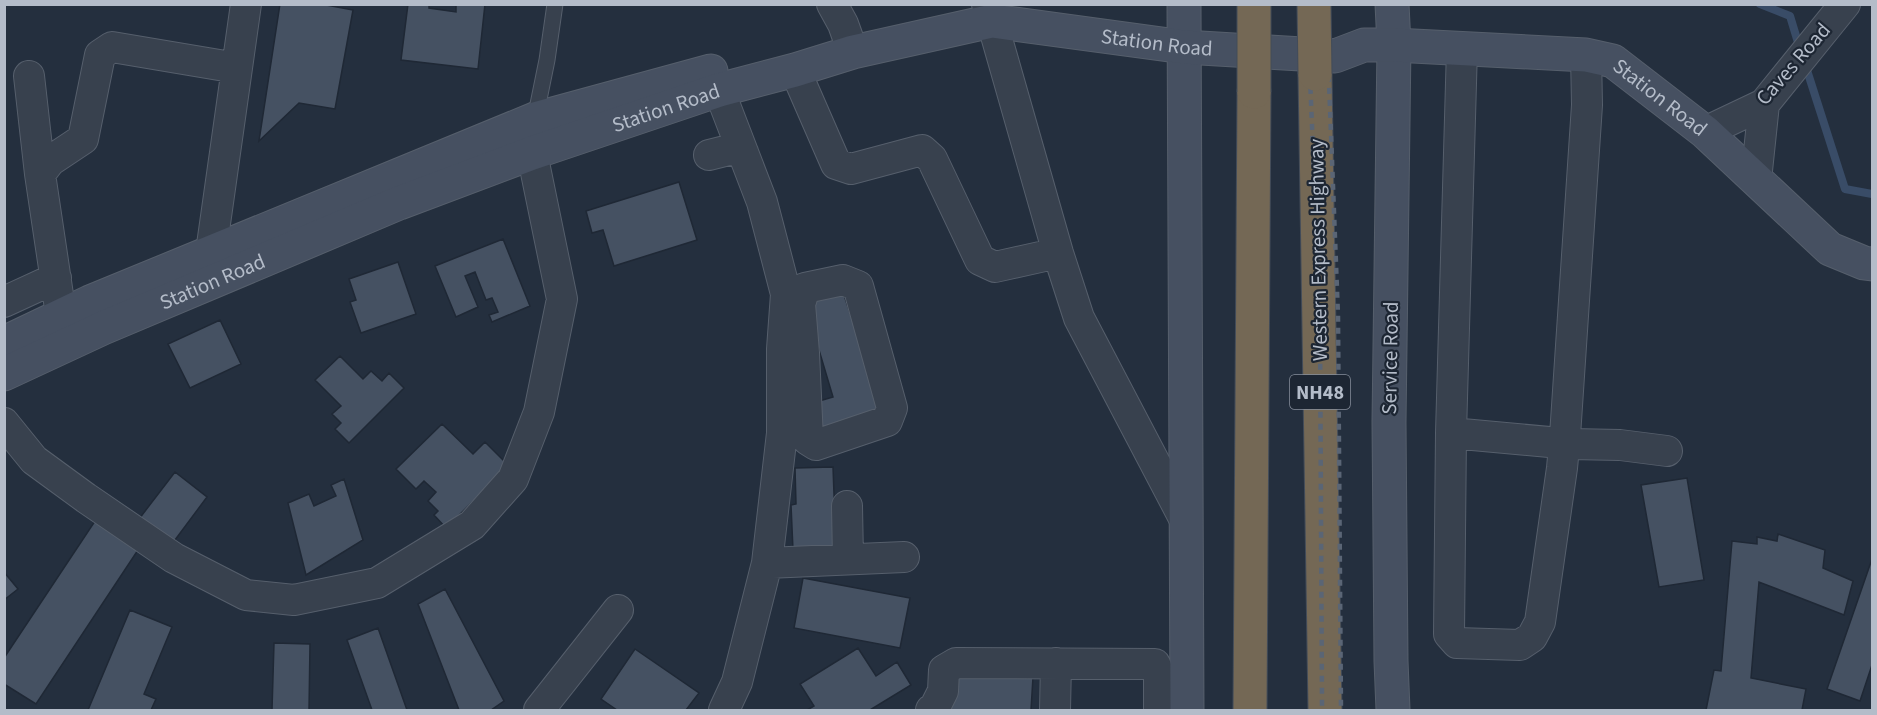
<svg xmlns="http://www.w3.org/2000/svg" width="1877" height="715" viewBox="0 0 1877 715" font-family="'Source Sans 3',sans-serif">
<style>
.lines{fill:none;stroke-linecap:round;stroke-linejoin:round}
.stream{stroke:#394c67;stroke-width:8}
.building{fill:#455162;stroke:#1f2835;stroke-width:1.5}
.lane-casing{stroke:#565f6c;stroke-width:17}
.street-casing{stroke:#565f6c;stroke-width:32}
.secondary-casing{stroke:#565f6c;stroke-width:35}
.highway-casing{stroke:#434c59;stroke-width:35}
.lane{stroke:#38414e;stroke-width:15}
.street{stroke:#38414e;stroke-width:30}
.secondary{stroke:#465061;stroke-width:33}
.highway{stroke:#746855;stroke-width:33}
.rail{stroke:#5a6575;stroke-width:4.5;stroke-dasharray:6 6;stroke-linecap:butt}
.highway-bridge-casing{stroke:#434c59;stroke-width:35;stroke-linecap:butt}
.highway-bridge{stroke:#746855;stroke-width:33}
.labels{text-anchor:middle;stroke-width:4.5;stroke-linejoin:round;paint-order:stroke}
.shield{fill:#1d2633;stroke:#878f9c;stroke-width:1.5}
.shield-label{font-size:20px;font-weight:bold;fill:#b4bcc9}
.street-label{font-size:21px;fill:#b4bcc9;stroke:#1d2633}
</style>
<rect width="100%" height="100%" fill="#242f3e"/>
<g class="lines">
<path class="stream" d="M1760,4L1790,16L1800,49
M1805,64L1845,189L1872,194"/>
</g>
<path class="building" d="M280,4H321L353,10L335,109L299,103L259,141Z
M408,4H429V8L456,12V4H485L478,69L401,60Z
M679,182L697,240L614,266L603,230L592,233L586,211Z
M503,239L530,306L492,322L489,315L498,312L492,298L486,300L475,272L465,276L478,307L456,317L435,266Z
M398,262L416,314L361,333L350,302L356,300L349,279Z
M843,292L884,414L820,435L809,404L833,397L805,303Z
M220,320L241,364L190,388L168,344Z
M340,356L363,379L371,371L382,381L389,373L404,388L349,443L335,429L341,423L332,414L341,406L315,380Z
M442,424L473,454L485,442L509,466L446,528L434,515L438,511L428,501L436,492L424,481L416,489L396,469Z
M833,467L836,548L793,550L791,505L796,504L795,468Z
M175,472L207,497L172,544L139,519Z
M1687,478L1704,580L1659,587L1641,485Z
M344,479L363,540L306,575L288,503L309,494L314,506L336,496L331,485Z
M97,518L140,547L36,704L4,684V658Z
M1778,534L1825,550L1823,568L1853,581L1844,615L1759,582L1751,678L1806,689L1802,710H1706L1714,670L1721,671L1732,541L1757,544V537L1777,541Z
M1872,559V665L1860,701L1827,689Z
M4,572L18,589L4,600Z
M803,578L910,598L900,648L794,628Z
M445,589L504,701L491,710H459L418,604Z
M130,610L172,627L144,694L156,699L151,710H88Z
M378,628L407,710H372L347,640Z
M274,643L310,644L309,710H272Z
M858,648L876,676L897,662L911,685L870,710H807L814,706L800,684Z
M635,649L699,693L686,710H617L601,699Z
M950,673L1033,677L1031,710H951Z"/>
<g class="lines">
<defs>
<path id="lane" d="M535,119L547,60L555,4"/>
<path id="street" d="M832,4L843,24L853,52
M987,4L1058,253L1079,318L1187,524
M1462,48L1451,433L1571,444L1620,445L1667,451
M795,70L836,164L851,169L922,150L932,159L980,260L995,267L1058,253
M710,71L719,90L762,202L786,294L782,349V433L767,563L737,682L724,710
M29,76L40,174
M1705,132L1764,104L1845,4
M709,155L729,150L743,152
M1756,180L1764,104
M211,252L246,4
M4,302L56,278
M61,315L40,174L50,161L83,139L100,55L112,47L237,68
M782,349L804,353L800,304L805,288L843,280L858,286L892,408L887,421L816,445L808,440L804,353
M4,423L34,460L86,498L174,558L246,595L294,600L377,583L472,525L513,479L539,412L562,299L532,153L534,129
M1451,433L1449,634L1457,643L1520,645L1532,637L1540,622L1562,468L1565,436L1587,105L1586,55
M847,506L848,559
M767,563L904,557
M539,710L618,610
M931,710L934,709L943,691L944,670L956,663L1155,664L1159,674V710
M1055,710L1056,663"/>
<g id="secondary">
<path d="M1184,4L1187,710"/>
<path d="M1392,4L1394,45L1389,422L1391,661L1393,710"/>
<path d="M4,343L90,302L535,119L711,71"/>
<path id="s1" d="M4,374L103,328L399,203L532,153L719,90L795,70L853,52L992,21L1184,47L1335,56L1364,45H1394L1586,55L1613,61L1705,132L1830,249L1864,263L1872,264"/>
</g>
<path id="highway" d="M1315,74L1325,710
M1250,710L1254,92"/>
</defs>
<use href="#lane" class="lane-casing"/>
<use href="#street" class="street-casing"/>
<use href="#secondary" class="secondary-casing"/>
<use href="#highway" class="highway-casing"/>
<use href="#lane" class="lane"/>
<use href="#street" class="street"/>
<use href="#secondary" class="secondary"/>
<use href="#highway" class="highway"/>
<path class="rail" d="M1307,4L1320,320L1322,710
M1326,4L1338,315L1341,710"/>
<defs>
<path id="highway-bridge" d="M1314,4L1315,74
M1254,92V4"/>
</defs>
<use href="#highway-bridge" class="highway-bridge-casing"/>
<use href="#highway-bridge" class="highway-bridge"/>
</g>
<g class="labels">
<rect class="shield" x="1290" y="375" width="60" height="34" rx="4.5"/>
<g class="shield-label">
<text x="1320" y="399">NH48</text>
</g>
<g class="street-label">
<text dy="7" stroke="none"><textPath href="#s1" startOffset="1218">Station Road</textPath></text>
<text transform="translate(1793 64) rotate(-49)" y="7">Caves Road</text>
<text dy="7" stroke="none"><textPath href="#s1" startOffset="1737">Station Road</textPath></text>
<text dy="7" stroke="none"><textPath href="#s1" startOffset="714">Station Road</textPath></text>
<text transform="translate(1318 250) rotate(-91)" y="7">Western Express Highway</text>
<text dy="7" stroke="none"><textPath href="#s1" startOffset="228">Station Road</textPath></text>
<text transform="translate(1390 358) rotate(-89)" y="7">Service Road</text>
</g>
</g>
<rect width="1877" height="715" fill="none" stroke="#b4bcc9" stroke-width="12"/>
</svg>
